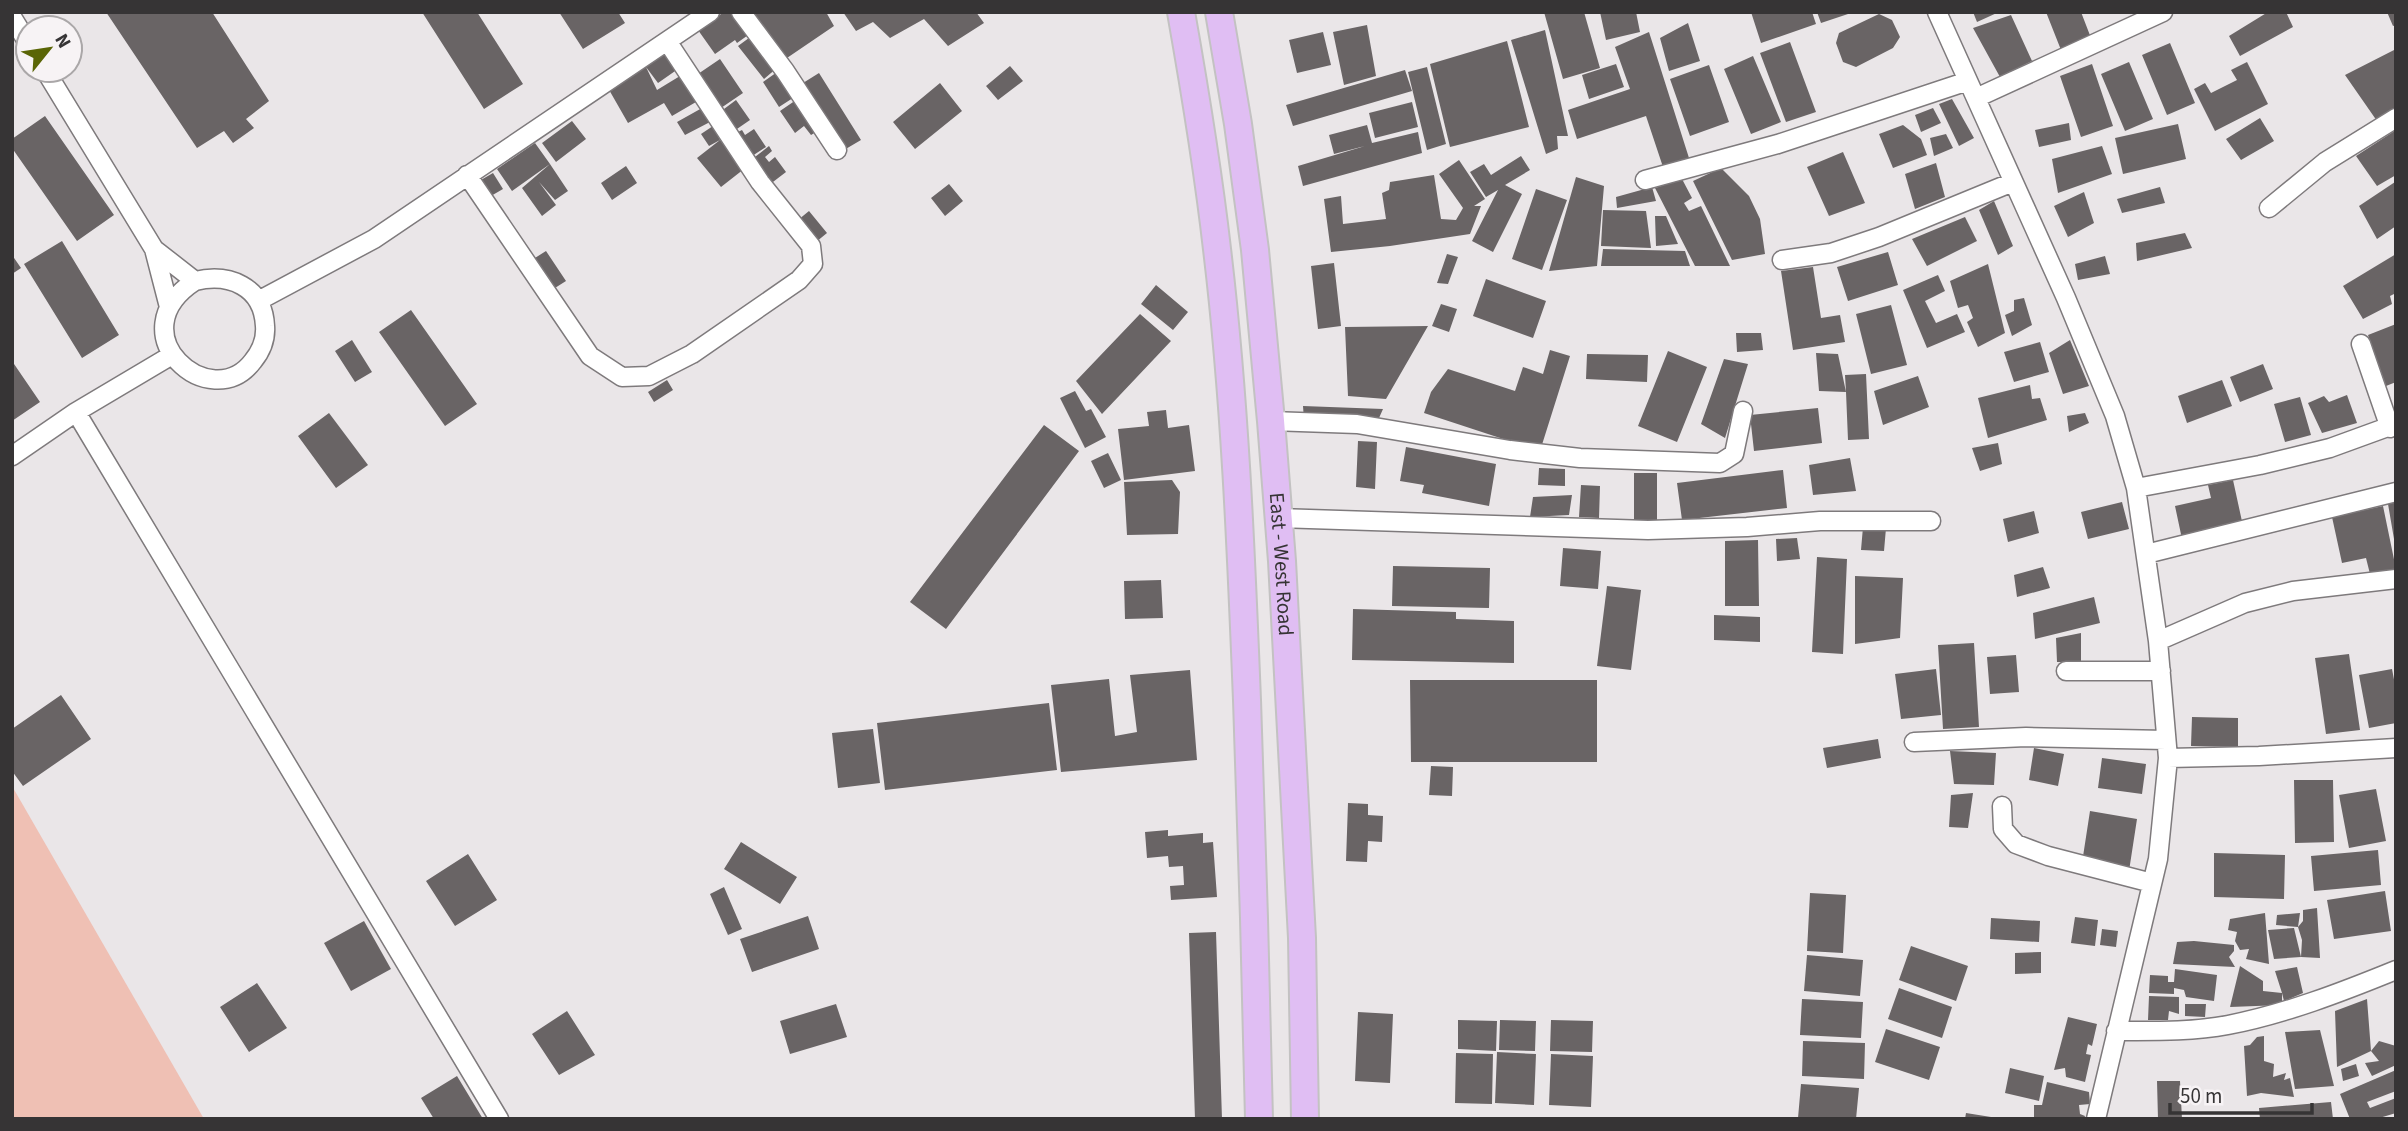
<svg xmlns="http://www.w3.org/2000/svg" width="2408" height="1131" viewBox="0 0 2408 1131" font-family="'Source Sans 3',sans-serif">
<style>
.green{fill:#efc0b4}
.building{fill:#696465}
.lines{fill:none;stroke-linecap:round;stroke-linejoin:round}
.minor-casing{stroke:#7e7a7c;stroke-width:21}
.primary-casing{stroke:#c3c2c2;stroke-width:30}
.minor{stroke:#fff;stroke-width:18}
.primary{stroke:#e0bef3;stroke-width:26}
.labels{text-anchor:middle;stroke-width:7;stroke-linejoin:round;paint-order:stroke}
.street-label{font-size:21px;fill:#363435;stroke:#f7f3f5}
</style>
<rect width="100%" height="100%" fill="#eae6e8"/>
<path class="green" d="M12,786L204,1119H12Z"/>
<path class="building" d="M106,12H212L269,101L246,119L254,128L233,143L224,131L197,148Z
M422,12H477L523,84L484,109Z
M559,12H618L625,23L583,49Z
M724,12H736L751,33L737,43L735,40L715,54L698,30Z
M748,12H826L834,26L784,60Z
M843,12H976L984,23L948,46L924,19L890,38L873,22L856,31Z
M1544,12H1584L1600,68L1563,79Z
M1600,12H1636L1640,32L1606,40Z
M1751,12H1812L1816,24L1761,43Z
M1817,12H1851V13L1821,23Z
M1973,12H1999L1977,22Z
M2046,12H2081L2091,38L2061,50Z
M2268,12H2286L2293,27L2240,56L2229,36Z
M2387,12H2396V25L2393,26Z
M1879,14L1892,20L1900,37L1893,48L1856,67L1843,62L1836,43L1839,33Z
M2011,15L2032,61L2000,77L1973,28Z
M1688,23L1700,61L1669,71L1660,38Z
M1367,25L1376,76L1344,85L1333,32Z
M1545,30L1568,136H1557L1558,149L1546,154L1511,40Z
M1323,32L1331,65L1297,73L1289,40Z
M1649,32L1689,158L1663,167L1646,116L1577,139L1568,110L1630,89L1615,47Z
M753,35L778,67L764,79L738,46Z
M1507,41L1529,127L1450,147L1430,64Z
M1790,42L1816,112L1786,122L1760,53Z
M2170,43L2195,103L2167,115L2142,55Z
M2396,49V109L2377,121L2345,75Z
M667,51L678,69L658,83L646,67L657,90L680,76L696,102L672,116L664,103L628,123L608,88Z
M1753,56L1781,122L1751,134L1724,69Z
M720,59L743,93L718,110L695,76Z
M2129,62L2153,119L2125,131L2101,74Z
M2247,62L2268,104L2215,131L2194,89L2205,83L2211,93L2237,80L2231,70Z
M1616,64L1624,87L1589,99L1582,75Z
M2092,64L2113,126L2081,137L2060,76Z
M1709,65L1729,122L1690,136L1670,79Z
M1010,66L1023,81L998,100L986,86Z
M1427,67L1446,144L1427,150L1408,72Z
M780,70L796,96L779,107L763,82Z
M1405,70L1412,91L1293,126L1286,105Z
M819,73L861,140L844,150L803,83Z
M940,83L962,111L915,149L893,122Z
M799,98L821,129L811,135L804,126L795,133L780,111Z
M1952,99L1974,138L1959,146L1939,104Z
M736,100L750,120L734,131L720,112Z
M1412,102L1418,127L1375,138L1369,113Z
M702,108L710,122L685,135L677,122Z
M1933,108L1941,123L1921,132L1915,115Z
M45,116L114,215L77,241L12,148V139Z
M2260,118L2274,141L2241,160L2226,139Z
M572,121L586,139L556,162L542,143Z
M2069,123L2071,140L2039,147L2035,130Z
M2178,124L2186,159L2123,174L2115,138Z
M1367,125L1372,143L1418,132L1422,153L1303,186L1298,166L1365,146L1334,154L1329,135Z
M1903,125L1921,139L1927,155L1893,168L1879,134Z
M713,126L720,140L709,146L701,134Z
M754,129L766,147L749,158L734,134L742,130L745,135Z
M2396,130V175L2377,186L2356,156Z
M1946,134L1953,148L1934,156L1930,138Z
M720,140L744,169L721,187L697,158Z
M535,143L550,164L512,191L497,169Z
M769,146L772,151L765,157L769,162L775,157L786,172L769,185L751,160Z
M2102,146L2112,174L2058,193L2052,159Z
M1843,152L1865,203L1829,216L1807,167Z
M1521,156L1530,170L1505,185L1522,194L1493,252L1472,241L1498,190L1486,197L1470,172L1484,164L1491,175Z
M1459,160L1485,199L1474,206H1481L1470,234L1390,246L1331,252L1324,199L1341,196L1343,224L1386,219L1382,193L1389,190L1390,182L1434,175L1441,219L1456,220L1463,208L1439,174Z
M1936,163L1945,197L1915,209L1905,174Z
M550,164L568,191L555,200L539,182L556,205L542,216L522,188Z
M626,166L637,183L612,200L601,183Z
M1721,168L1749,196L1760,219L1765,254L1732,260L1693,181Z
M493,173L503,189L484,200L474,184Z
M1576,177L1604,186L1597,266L1549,271Z
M1682,179L1692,198L1684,203L1689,211L1701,206L1730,266H1695L1655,188Z
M2395,182L2396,226L2377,239L2359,206Z
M949,184L963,201L945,216L931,198Z
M1652,187L1656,201L1617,208L1616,197Z
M2160,187L2165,203L2122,213L2117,199Z
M1536,189L1567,200L1542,270L1512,259Z
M2084,192L2094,223L2068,237L2054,206Z
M1994,201L2013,246L1998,255L1979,210Z
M1603,210L1646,211L1651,248L1601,246Z
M809,211L827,233L816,242L798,220Z
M1655,216H1666L1678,244L1656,246Z
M1965,217L1977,241L1927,266L1912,239Z
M2185,233L2192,248L2137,261L2136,243Z
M62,241L119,335L82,358L24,264Z
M1603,249L1685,251L1690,266H1601Z
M546,251L566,281L547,293L527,263Z
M1888,252L1898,285L1848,301L1837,267Z
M1447,254L1458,257L1448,284L1437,283Z
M2396,254V293L2390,296L2392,304L2363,319L2343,286Z
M12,255L21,268L12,274Z
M2105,256L2110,274L2078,280L2075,264Z
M1334,263L1341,326L1318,329L1311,266Z
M1988,264L2005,333L1978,347L1967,322L1973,318L1968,305L1958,308L1950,281Z
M1813,267L1821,318L1840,315L1845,342L1793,350L1781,271Z
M1938,275L1945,291L1925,301L1936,323L1957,314L1965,332L1927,348L1903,290Z
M1486,279L1546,301L1533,338L1473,316Z
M1156,285L1188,312L1173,330L1141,304Z
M2024,298L2032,325L2012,336L2005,315L2014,311V300Z
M1441,304L1457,309L1449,332L1432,326Z
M1891,305L1907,365L1871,374L1856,314Z
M411,310L477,404L445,426L379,332Z
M1140,314L1171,341L1102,414L1076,381Z
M2396,324V382L2386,386L2368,335Z
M1428,326L1386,399L1348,396L1345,327Z
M1736,333H1761L1763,350L1737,352Z
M352,340L372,372L355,382L335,351Z
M2070,340L2089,386L2063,394L2049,353Z
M2040,342L2049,372L2014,382L2004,352Z
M1550,350L1570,356L1540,451L1424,413L1431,392L1448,369L1515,391L1523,367L1543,374Z
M1668,351L1707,367L1677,442L1638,426Z
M1816,353L1838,354L1846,392L1845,375L1866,374L1869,439L1848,440L1846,392L1819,391Z
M1587,354L1648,355L1647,382L1586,379Z
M1724,359L1748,364L1725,438L1701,424Z
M12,361L40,402L12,421Z
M2263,364L2273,389L2240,402L2230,377Z
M1918,376L1929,407L1883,425L1874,391Z
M667,380L673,390L654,402L648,392Z
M2222,380L2232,406L2187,423L2178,396Z
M2030,385L2032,399L2040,398L2047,420L1988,438L1978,398Z
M1075,391L1086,411L1091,409L1106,437L1085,448L1060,398Z
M2347,395L2357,423L2322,433L2308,403L2324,396L2329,402Z
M2300,397L2311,435L2285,442L2274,404Z
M1303,406L1383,409L1375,427L1304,420Z
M1818,408L1822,443L1754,451L1750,415Z
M1166,410L1168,428L1189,425L1195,471L1124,480L1118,429L1149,426L1147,412Z
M329,413L368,465L336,488L298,436Z
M2085,413L2089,423L2069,432L2067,416Z
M1044,425L1079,451L946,629L910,602Z
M1358,441L1377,442L1375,489L1356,487Z
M1998,443L2002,464L1980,471L1972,448Z
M1406,447L1496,464L1489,506L1422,493L1424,485L1400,481Z
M1108,453L1121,480L1104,488L1091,461Z
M1850,458L1856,491L1813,495L1809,465Z
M1539,468L1565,469V486L1538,485Z
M1783,470L1787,508L1682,520L1677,483Z
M1634,473H1657V522L1634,521Z
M1172,480L1180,492L1178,534L1127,535L1124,482Z
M2233,480L2243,526L2182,539L2175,506L2211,498L2208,485Z
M1581,485L1600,486L1599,518L1579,517Z
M1572,495L1569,515L1530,517L1533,497Z
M2122,502L2129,529L2088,539L2081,512Z
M2396,502V539H2394L2388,504Z
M2383,506L2396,569L2370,574L2366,558L2342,563L2332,517Z
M2034,511L2039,533L2008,542L2003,519Z
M1863,527L1886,528L1884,551L1861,550Z
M1797,538L1800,559L1777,561L1776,539Z
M1758,540L1759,606H1725V541Z
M1563,548L1601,551L1598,589L1560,586Z
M1817,557L1847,559L1843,654L1812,652Z
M1393,566L1490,568L1489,608L1392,606Z
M2043,567L2050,588L2017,597L2014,575Z
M1855,576L1903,578L1900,638L1855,644Z
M1161,580L1163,618L1125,619L1124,581Z
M1607,586L1641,590L1631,670L1597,666Z
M2094,597L2100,623L2035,639L2033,613Z
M1353,609L1456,612V619L1514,621V663L1352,660Z
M1714,615L1760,617V642L1714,640Z
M2081,633V662H2057L2056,638Z
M1974,643L1979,727L1943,729L1938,645Z
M2349,654L2360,730L2326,734L2315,658Z
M2016,655L2019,692L1990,694L1987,657Z
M1936,669L1941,715L1901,719L1895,674Z
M2392,669L2396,690V723L2369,728L2359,675Z
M1190,670L1197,760L1061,772L1051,685L1109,679L1115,736L1137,732L1130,675Z
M1410,680H1597V762H1411Z
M61,695L91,739L23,786L12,771V729Z
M1049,703L1057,770L885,790L877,723Z
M2192,717L2238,718V747L2191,746Z
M873,729L880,783L838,788L832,733Z
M1878,739L1881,758L1827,768L1823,748Z
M2034,748L2064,754L2058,786L2029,780Z
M1950,751L1996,753L1994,785L1954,784Z
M2102,758L2146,764L2142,794L2098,788Z
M1431,766L1453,767L1452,796L1429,795Z
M2294,780H2333L2334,842L2295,843Z
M2376,789L2386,841L2349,848L2339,795Z
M1973,793L1968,828L1949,827L1951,795Z
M1348,803L1368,804V815L1383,816L1382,842L1368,841L1367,862L1346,861Z
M2090,811L2137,819L2129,871L2082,863Z
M1168,830V836L1203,833V843L1213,842L1217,897L1171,900L1170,886L1184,885L1183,866L1169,867L1168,856L1147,858L1145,832Z
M741,842L797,877L780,904L724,869Z
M2378,850L2381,885L2314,891L2311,856Z
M2214,853L2285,855L2284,899L2214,897Z
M468,854L497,900L455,926L426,881Z
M724,887L742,929L728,935L710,894Z
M2385,891L2391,931L2334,939L2327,900Z
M1810,893L1846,895L1843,953L1807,951Z
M2317,908L2320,958L2301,957L2302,940L2298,927L2303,921V910Z
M2265,913L2269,964L2246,959L2249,949L2240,950L2235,941L2237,932L2228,930L2230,919Z
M2300,913L2298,927L2276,925L2277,915Z
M808,916L819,949L752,972L740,939Z
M2075,917L2098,920L2095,946L2071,943Z
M1991,918L2040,921L2039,942L1990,939Z
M364,921L391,969L351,991L324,943Z
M2294,928L2301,957L2274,959L2268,930Z
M2102,929L2118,931L2116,947L2100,945Z
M1216,932L1222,1119H1195L1189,933Z
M2194,941L2234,945V951L2229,957L2235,967L2173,964L2177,942Z
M1911,946L1968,966L1956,1001L1899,980Z
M2041,952V973L2015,974V953Z
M1807,955L1863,960L1860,996L1804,991Z
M2240,966L2263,981V991L2282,993L2275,971L2297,967L2303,993L2284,1001L2282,993V1005L2230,1007Z
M2175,969L2217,975L2214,1001L2186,997L2184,990L2174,988V994L2149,993L2150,975L2168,976V982H2174Z
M257,983L287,1028L249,1052L220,1007Z
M1899,988L1952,1007L1942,1038L1888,1019Z
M2149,996L2179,997V1014L2169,1011L2168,1020H2148Z
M1802,999L1863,1002L1861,1038L1800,1035Z
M2367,999L2371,1051L2337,1067L2335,1011Z
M836,1004L847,1037L790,1054L780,1021Z
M2185,1004H2206L2205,1017L2185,1016Z
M567,1011L595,1055L559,1075L532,1034Z
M1358,1012L1393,1014L1390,1083L1355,1081Z
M2068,1017L2097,1024L2092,1046L2088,1044L2086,1054L2091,1055L2085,1082L2066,1077L2065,1068L2054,1070Z
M1458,1020L1497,1021L1496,1051L1458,1049Z
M1500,1020L1536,1021L1535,1051L1499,1050Z
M1551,1020L1593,1021L1592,1052L1550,1051Z
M1886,1029L1940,1047L1929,1080L1875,1062Z
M2320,1030L2334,1086L2295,1089L2285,1032Z
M2264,1036V1061L2274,1064L2273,1077L2286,1073L2284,1080L2290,1078L2294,1097L2261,1093L2247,1096L2244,1046L2250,1045L2257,1037Z
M1803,1041L1865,1043L1864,1079L1802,1076Z
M2379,1041L2396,1046V1065L2372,1076L2365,1063L2379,1061L2371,1051Z
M1497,1052L1536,1054L1534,1105L1495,1103Z
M1456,1053L1493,1054L1492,1104L1455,1103Z
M1551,1054L1593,1056L1591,1107L1549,1105Z
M2356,1064L2359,1076L2343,1081L2341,1069Z
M2010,1068L2044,1076L2039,1101L2005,1093Z
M2396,1070V1091L2367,1102L2370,1108L2396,1098V1113L2376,1119H2350L2340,1094Z
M457,1076L483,1119H434L421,1098Z
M2157,1081H2180L2182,1119H2158Z
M2047,1082L2089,1092L2090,1104L2079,1105L2080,1114L2085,1116L2084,1119H2034V1105H2042Z
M1801,1084L1859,1088L1856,1119L1798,1118Z
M2331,1102L2333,1119H2260L2259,1108Z
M1966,1113L1991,1117V1119H1965Z"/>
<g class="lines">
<defs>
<path id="minor" d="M741,12L785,71L837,150
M1937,12L2066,298L2115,416L2136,488L2158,641L2168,758L2158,859L2096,1119
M12,17L28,43
M45,70L154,249L169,307
M1976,98L2163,12
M467,175L590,356L622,377L649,376L692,354L799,280L813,264L811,246L760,182L667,41
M1645,180L1778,144L1968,81
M2269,208L2325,162L2396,118
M154,249L195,281C229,273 263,286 265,326C266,339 262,350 253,361C211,417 115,333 195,281
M1782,260L1831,253L1879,237L2013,182
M258,301L374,239L710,12
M2361,344L2390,428
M76,412L499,1119
M1271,421L1357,424L1510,450L1580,458L1720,463L1734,454L1743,411
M12,456L76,412L172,355
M2136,488L2260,465L2330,448L2396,424
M1278,518L1648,530L1747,527L1820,521H1931
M2146,554L2396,492
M2158,641L2245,603L2293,591L2396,579
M2066,671H2161
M1914,742L2026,737L2166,740
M2168,758L2259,756L2396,748
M2002,806L2003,829L2016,844L2048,856L2152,883
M2116,1031C2153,1031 2191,1032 2228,1025C2285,1014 2342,992 2396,970"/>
<g id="primary">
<path d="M1181,12C1195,91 1208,170 1217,249C1235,399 1241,550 1247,700C1252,840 1256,979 1259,1119"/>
<path id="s1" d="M1219,12L1238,124L1255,250L1271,421L1282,561L1302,938L1305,1119"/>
</g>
</defs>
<use href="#minor" class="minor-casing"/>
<use href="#primary" class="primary-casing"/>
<use href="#minor" class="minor"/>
<use href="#primary" class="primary"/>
</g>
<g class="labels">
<g class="street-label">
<text dy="7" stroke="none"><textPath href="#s1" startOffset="556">East - West Road</textPath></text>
</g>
</g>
<rect width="2408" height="1131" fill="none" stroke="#363435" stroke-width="28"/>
<g transform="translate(49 49) rotate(60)"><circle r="33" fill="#f7f3f5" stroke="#aaa7a8" stroke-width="2"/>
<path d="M0-5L12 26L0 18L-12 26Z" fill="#5a6506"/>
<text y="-10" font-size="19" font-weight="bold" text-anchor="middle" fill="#363435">N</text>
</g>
<path d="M2170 1103v10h142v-10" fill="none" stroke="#363435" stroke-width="3.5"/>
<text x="2180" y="1103" font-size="21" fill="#363435" stroke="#f7f3f5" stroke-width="5" paint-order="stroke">50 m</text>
</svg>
